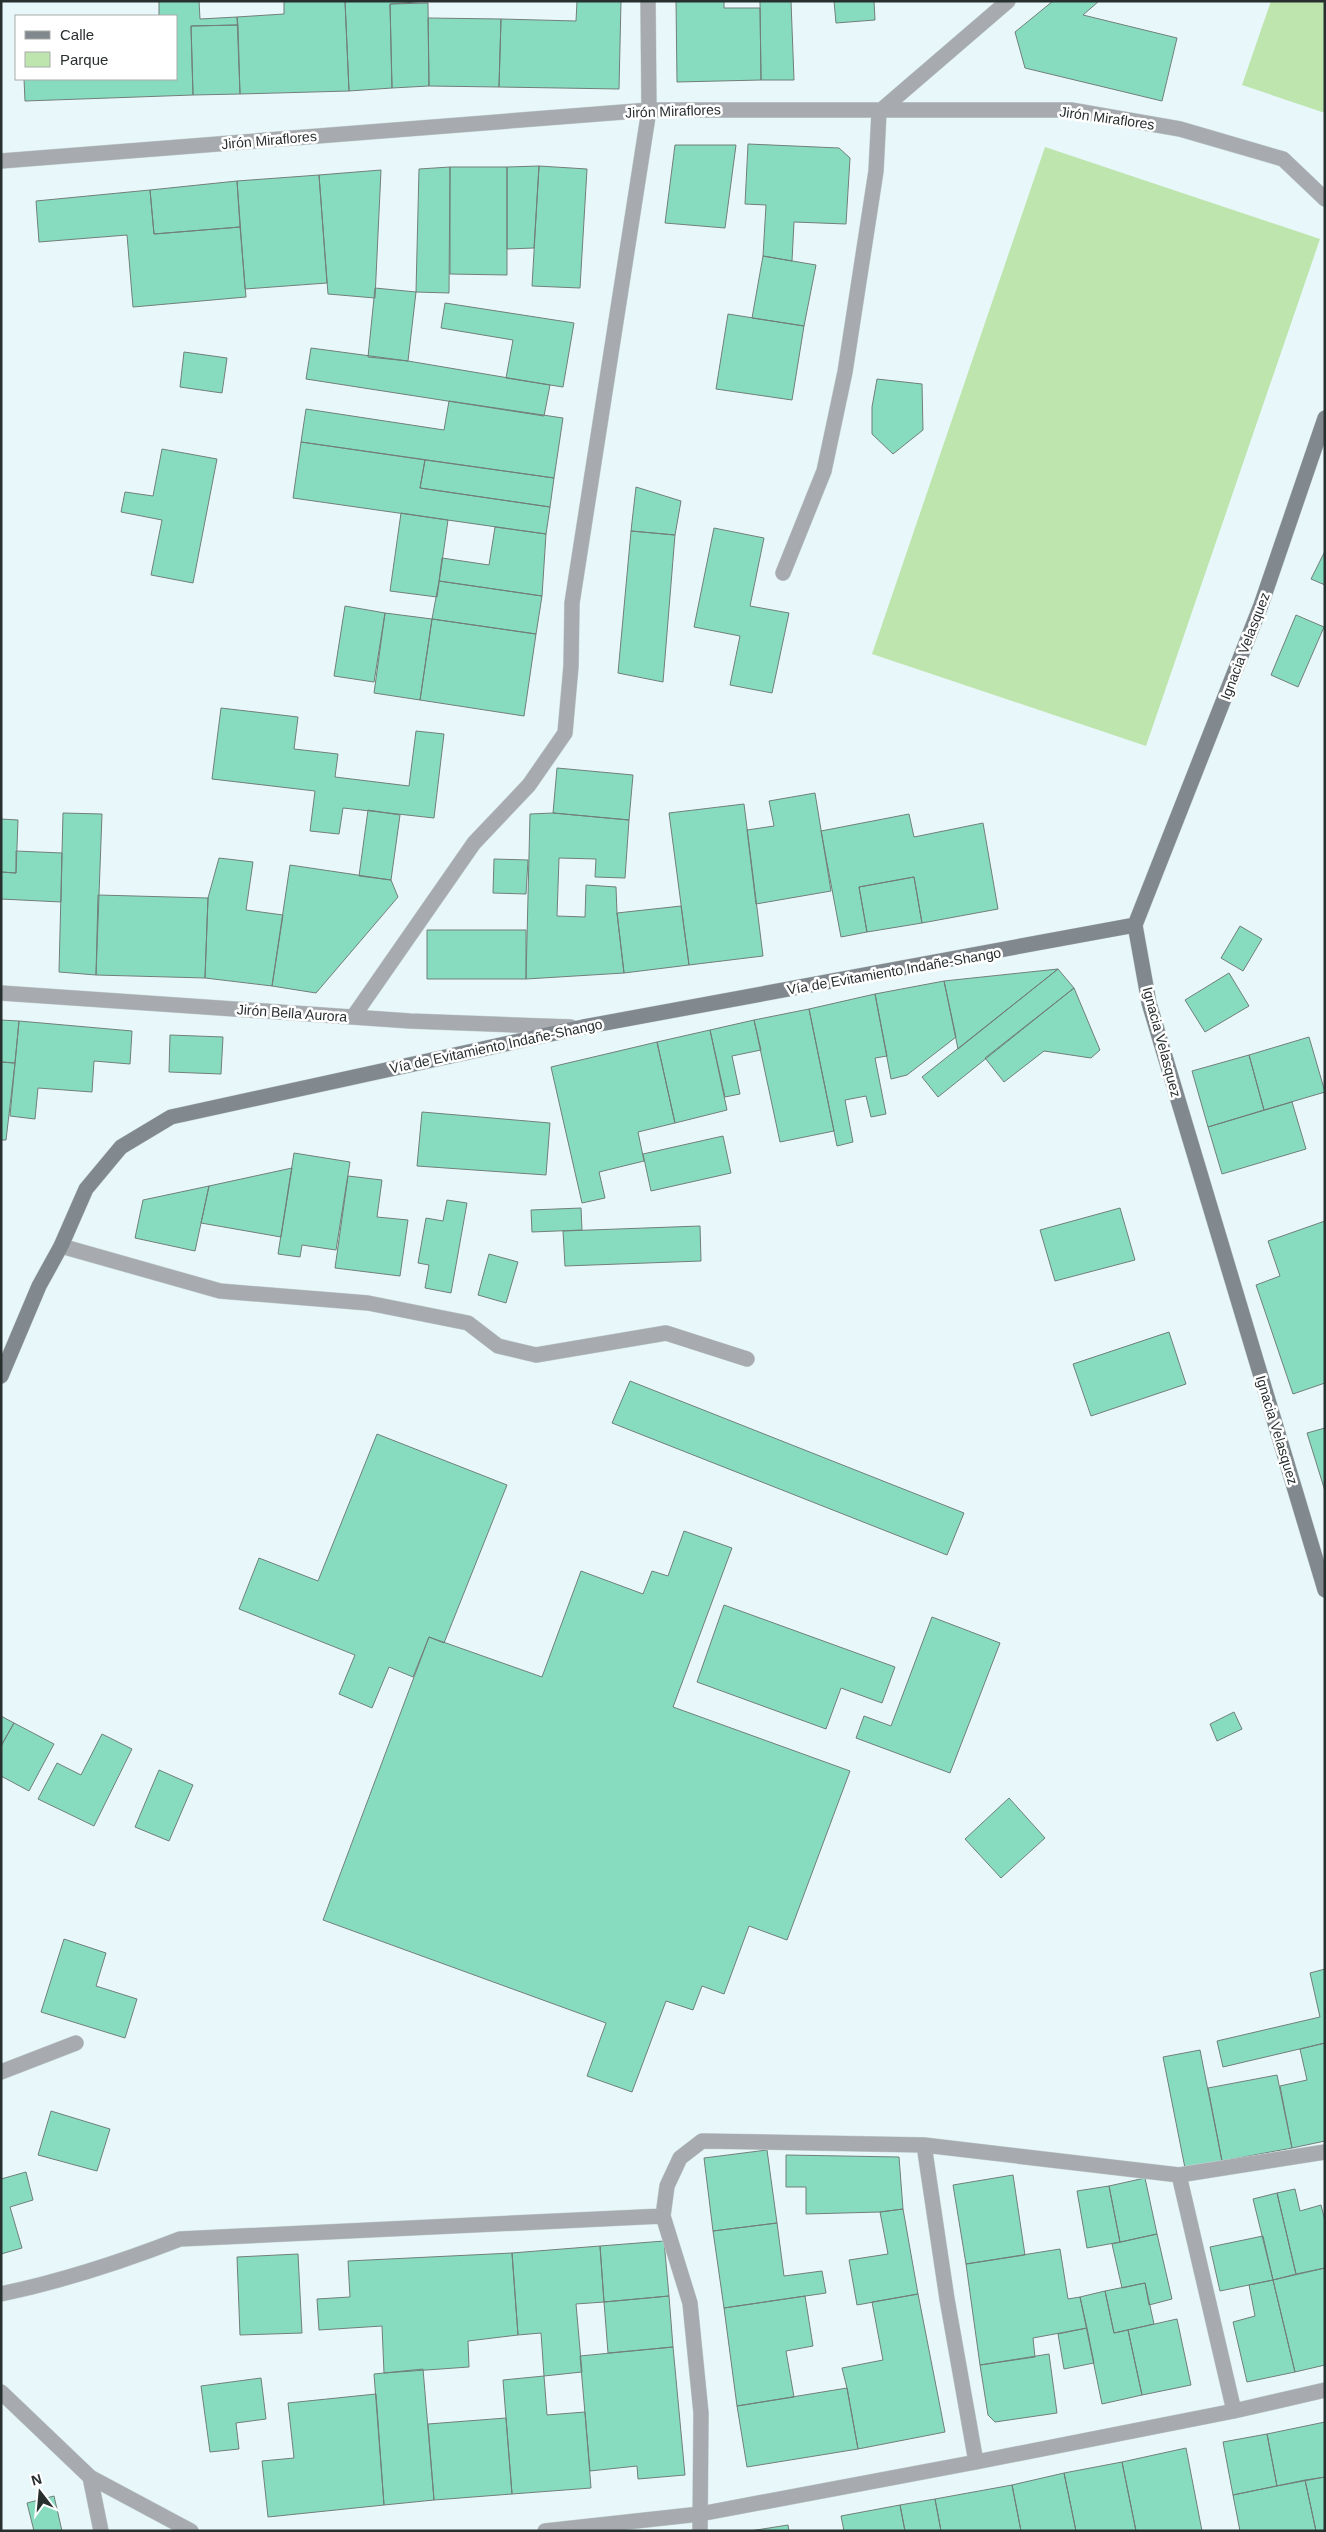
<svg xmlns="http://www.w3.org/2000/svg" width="1326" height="2532" viewBox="0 0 1326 2532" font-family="Helvetica,sans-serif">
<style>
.green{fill:#bee5ae}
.building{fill:#87dcc0;stroke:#717f7a}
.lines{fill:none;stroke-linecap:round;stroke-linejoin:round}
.street-casing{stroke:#c5d4d5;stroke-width:16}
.secondary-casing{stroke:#c5d4d5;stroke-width:16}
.street{stroke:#a7abaf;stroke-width:15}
.secondary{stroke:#81888e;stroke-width:15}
.labels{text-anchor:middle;stroke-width:5;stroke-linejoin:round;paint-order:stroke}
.street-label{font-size:14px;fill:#282f2f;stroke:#fff}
</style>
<rect width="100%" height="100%" fill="#e8f8fa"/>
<path class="green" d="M1271,1H1325V113L1242,85Z
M1045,147L1320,239L1146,746L872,654Z"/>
<path class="building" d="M159,1H199L200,19L237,17L238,25L191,26L193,95L25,101L24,79H176V16H159Z
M284,1H345L349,91L240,94L237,17L284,14Z
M345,1H427L390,4L392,88L349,91Z
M577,1H621L619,89L499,87L501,19L576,21Z
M676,1H724V8H760L761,80L677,82Z
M760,1H791L794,80H761Z
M834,1H874L875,20L836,23Z
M1053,1H1099L1083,15L1177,38L1162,101L1025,68L1015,32Z
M428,3L429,86L392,88L390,4Z
M428,18L501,19L499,87L429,86Z
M238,25L240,94L193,95L191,26Z
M748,144L839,148L850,158L846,224L794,222L792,261L763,256L766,205L745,204Z
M675,145H736L725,228L665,223Z
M539,166L587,169L580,288L532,286Z
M539,166L534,248L507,249V167Z
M450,167H507V275L450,274Z
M450,167L449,293L416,292L419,169Z
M381,170L375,298L328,294L319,175Z
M319,175L327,283L245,289L237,181Z
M237,181L240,227L154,234L150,190Z
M150,190L154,234L240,227L246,297L133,307L127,235L39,242L36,201Z
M763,256L816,265L804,326L752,318Z
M375,288L416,292L408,361L368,357Z
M445,303L574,323L563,387L506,378L513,340L441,328Z
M728,314L804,326L792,400L716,389Z
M311,348L408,361L550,385L544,416L306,379Z
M184,352L227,358L222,393L180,387Z
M877,379L922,384L923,430L893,454L872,434V407Z
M449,401L563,418L554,478L301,442L306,409L444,430Z
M301,442L425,460L420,488L550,507L546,534L293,498Z
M162,449L217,459L193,583L151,575L162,520L121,512L125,492L153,496Z
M425,460L554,478L550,507L420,488Z
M636,487L681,501L675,535L631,531Z
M401,513L448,520L437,597L390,591Z
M495,527L546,534L542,596L439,581L442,558L489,565Z
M714,528L764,538L750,606L789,613L772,693L730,685L740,636L694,627Z
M631,531L675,535L663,682L618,673Z
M1325,551V585L1311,579Z
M439,581L542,596L536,634L432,619Z
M345,606L385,613L374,682L334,676Z
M385,613L432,619L420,700L374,693Z
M1296,615L1324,627L1298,687L1271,675Z
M432,619L536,634L524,716L420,700Z
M221,708L298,717L294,749L338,754L335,777L409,786L416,731L444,734L434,818L343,808L339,834L310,831L315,791L212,779Z
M557,768L633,775L629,820L553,813Z
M815,793L831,891L756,904L747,830L774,826L769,801Z
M744,804L763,956L689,965L669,813Z
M368,810L400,815L391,880L359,876Z
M63,813L102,814L96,975L59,972Z
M553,813L629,820L625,878L595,877L596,859L559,858L557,916L585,917L586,885L616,887L617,913L624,973L526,979L530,814Z
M909,814L914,837L983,823L998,909L922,923L914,877L859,887L867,932L841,937L821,831Z
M1,819L18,820L16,873L1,872Z
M16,851L62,853L61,902L1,899V872L16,873Z
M219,858L253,862L246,910L283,915L272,986L205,978L208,898Z
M494,859L528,860L526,894L493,893Z
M290,865L391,880L398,897L316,993L272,986Z
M914,877L922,923L867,932L859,887Z
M98,895L208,898L205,978L96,975Z
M681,906L689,965L624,973L617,913Z
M1240,926L1262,939L1243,971L1221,958Z
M427,930H526V979H427Z
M1058,969L1074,988L938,1097L922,1077Z
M1058,969L958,1049L944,981Z
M1229,973L1249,1006L1205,1032L1185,1000Z
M944,981L956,1037L907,1075L891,1079L875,994Z
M1074,988L1100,1050L1091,1058L1044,1051L1004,1082L985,1058Z
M875,994L887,1056L875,1058L886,1114L871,1117L866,1096L845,1100L853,1142L837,1146L809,1009Z
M809,1009L834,1131L780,1142L754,1020Z
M1,1020L19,1021L15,1063L1,1062Z
M754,1020L761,1050L732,1056L740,1094L725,1097L710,1030Z
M19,1021L132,1031L130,1064L94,1061L92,1092L38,1088L35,1119L10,1116Z
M710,1030L727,1110L675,1123L657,1042Z
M170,1035L223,1037L221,1074L169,1072Z
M1309,1037L1325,1092L1264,1110L1249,1055Z
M657,1042L675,1123L638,1132L644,1161L599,1172L605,1198L582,1203L551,1067Z
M1249,1055L1264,1110L1208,1127L1192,1071Z
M1,1062L15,1063L6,1140H1Z
M1292,1102L1306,1149L1222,1174L1208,1127Z
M422,1112L550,1123L546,1175L417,1166Z
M723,1136L731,1173L651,1191L643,1154Z
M294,1153L350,1162L336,1250L302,1245L300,1257L278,1254Z
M292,1168L281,1237L201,1223L209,1186Z
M348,1176L382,1180L377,1217L408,1220L400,1276L335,1268Z
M209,1186L195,1251L135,1238L143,1200Z
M447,1200L467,1203L451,1293L425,1288L429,1265L418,1263L426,1218L443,1221Z
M581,1208L582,1230L532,1232L531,1210Z
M1120,1208L1135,1260L1055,1281L1040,1230Z
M1325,1221V1383L1293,1394L1256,1285L1280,1276L1268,1241Z
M700,1226L701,1261L565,1266L563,1231Z
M489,1254L518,1262L506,1303L478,1295Z
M1169,1332L1186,1384L1091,1416L1073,1364Z
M630,1381L964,1513L947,1555L612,1423Z
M1325,1428V1491L1307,1433Z
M377,1434L507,1485L444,1643L429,1637L413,1677L389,1667L372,1708L339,1694L355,1655L239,1609L259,1558L318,1581Z
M684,1531L732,1548L673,1707L850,1771L787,1940L749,1926L724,1994L702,1986L693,2010L666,2001L632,2092L587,2076L606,2023L323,1920L429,1637L542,1677L581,1571L643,1594L652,1571L668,1576Z
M724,1605L895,1667L882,1703L841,1688L826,1729L697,1682Z
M932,1617L1000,1643L950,1773L856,1738L864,1716L891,1726Z
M1234,1712L1242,1729L1217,1741L1210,1724Z
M1,1716L14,1723L1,1746Z
M14,1723L54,1744L29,1791L1,1776V1746Z
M102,1734L132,1749L94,1826L38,1799L57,1763L81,1775Z
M159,1770L193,1785L169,1841L135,1827Z
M1009,1798L1045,1838L1001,1878L965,1839Z
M64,1939L106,1953L96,1986L137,1999L125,2038L41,2012Z
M1325,1969V2043L1223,2067L1217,2041L1320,2017L1310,1973Z
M1325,2043V2141L1292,2148L1280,2086L1307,2080L1300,2049Z
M1200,2050L1222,2161L1185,2168L1163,2057Z
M1277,2075L1292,2148L1222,2161L1208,2088Z
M51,2111L110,2129L97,2171L38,2155Z
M767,2150L777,2223L713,2231L704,2158Z
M786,2155L899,2157L903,2209L880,2212L806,2214V2187H786Z
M26,2172L33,2200L10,2207L22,2248L1,2254V2179Z
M1013,2175L1025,2255L966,2264L953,2185Z
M1145,2178L1157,2234L1120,2242L1109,2186Z
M1109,2186L1120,2242L1087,2248L1077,2191Z
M1295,2189L1300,2211L1321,2205L1325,2221V2268L1296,2274L1277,2193Z
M1277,2193L1296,2274L1273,2280L1253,2199Z
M903,2209L918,2294L857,2305L849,2260L888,2254L880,2212Z
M777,2223L784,2276L822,2271L826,2293L724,2308L713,2231Z
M1157,2234L1172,2299L1149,2305L1145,2283L1122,2288L1112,2244Z
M1263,2236L1273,2280L1220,2291L1210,2247Z
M664,2241L669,2296L604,2302L600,2246Z
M600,2246L604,2302L576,2304L582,2372L544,2376L541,2333L518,2335L512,2253Z
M1060,2249L1068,2299L1080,2297L1087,2328L1033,2338L1035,2357L980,2365L966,2264Z
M512,2253L518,2335L468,2341L469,2367L384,2373L382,2326L319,2330L317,2299L350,2297L348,2261Z
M298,2254L302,2333L240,2335L237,2257Z
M1325,2268V2365L1295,2372L1273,2280Z
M1273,2280L1295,2372L1247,2382L1233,2322L1255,2316L1249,2285Z
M1145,2283L1154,2324L1114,2333L1105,2291Z
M1105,2291L1114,2333L1128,2330L1142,2395L1102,2404L1080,2297Z
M918,2294L945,2432L858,2449L847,2388L842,2368L883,2360L872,2302Z
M669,2296L673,2347L608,2353L604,2302Z
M805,2296L813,2346L786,2351L794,2397L737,2406L724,2308Z
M1177,2319L1191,2385L1142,2395L1128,2330Z
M1087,2328L1094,2363L1064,2369L1058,2334Z
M673,2347L685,2475L638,2479L637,2466L590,2471L580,2356Z
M1049,2354L1057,2413L995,2422L988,2415L980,2365Z
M423,2369L434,2500L384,2505L374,2374Z
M544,2376L547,2415L585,2412L591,2488L512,2494L503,2380Z
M261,2378L266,2419L236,2423L239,2449L210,2452L201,2386Z
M847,2388L858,2449L747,2467L737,2406Z
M376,2394L384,2505L268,2517L262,2461L294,2458L288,2403Z
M506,2418L512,2494L434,2500L428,2424Z
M1325,2422V2477L1277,2486L1267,2434Z
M1267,2434L1277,2486L1233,2495L1223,2442Z
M1186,2448L1202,2531H1136L1122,2462Z
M1122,2462L1136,2531H1076L1064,2473Z
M1064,2473L1076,2531H1021L1012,2485Z
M1325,2477V2531H1316L1305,2480Z
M1305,2480L1316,2531H1240L1233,2495Z
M1012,2485L1021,2531H941L935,2499Z
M54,2496L62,2531H34L27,2503Z
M935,2499L941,2531H905L900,2505Z
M900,2505L905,2531H844L841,2516Z
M788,2525L789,2531H750Z"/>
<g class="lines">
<defs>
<path id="street" d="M1,161L649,110H1071L1180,129L1283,159L1325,199
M783,573L824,471L845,372L876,171L879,112L1008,1
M1,993L410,1021L571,1027
M353,1017L474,843L529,785L565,733L571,666L572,603L649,110L648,1
M61,1246L220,1291L368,1303L468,1323L498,1346L536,1355L666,1333L747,1359
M1,2072L76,2043
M924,2145L947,2299L976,2462
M1179,2175L1234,2411
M1,2294C63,2281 121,2262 180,2239L663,2216
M1,2392L90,2477L191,2531
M90,2477L101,2531
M545,2531L700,2514L976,2462L1234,2411L1325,2390
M700,2531L701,2413L690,2303L663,2216L667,2186L680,2158L702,2141L924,2145L1179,2175L1325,2152"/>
<path id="secondary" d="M1325,418L1261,605L1135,925L1149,1003L1325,1590
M1,1376L39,1286L61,1246L86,1189L121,1147L171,1117L583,1027L1135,925"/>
</defs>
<use href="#street" class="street-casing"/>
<use href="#secondary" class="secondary-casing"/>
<use href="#street" class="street"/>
<use href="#secondary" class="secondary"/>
</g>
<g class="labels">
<g class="street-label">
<text transform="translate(673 111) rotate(-2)" y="5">Jirón Miraflores</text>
<text transform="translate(1107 118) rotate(8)" y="5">Jirón Miraflores</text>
<text transform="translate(269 140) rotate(-5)" y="5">Jirón Miraflores</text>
<text transform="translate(1245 646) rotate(-69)" y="5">Ignacia Velasquez</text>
<text transform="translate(894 971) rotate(-10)" y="5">Vía de Evitamiento Indañe-Shango</text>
<text transform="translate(292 1013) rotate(4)" y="5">Jirón Bella Aurora</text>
<text transform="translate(1162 1042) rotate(75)" y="5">Ignacia Velasquez</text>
<text transform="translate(496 1046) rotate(-12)" y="5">Vía de Evitamiento Indañe-Shango</text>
<text transform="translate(1277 1430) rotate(73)" y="5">Ignacia Velasquez</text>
</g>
</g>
<rect width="1326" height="2532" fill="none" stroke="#282f2f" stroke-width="5"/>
<rect x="15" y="15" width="162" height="65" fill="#ffffff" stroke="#a9acac"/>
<rect x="25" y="31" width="25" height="8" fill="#81888e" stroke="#a9acac"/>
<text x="60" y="40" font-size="15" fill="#282f2f">Calle</text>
<rect x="25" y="52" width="25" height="15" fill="#bee5ae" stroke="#a9acac"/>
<text x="60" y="65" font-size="15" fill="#282f2f">Parque</text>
<g transform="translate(40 2492) rotate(344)" stroke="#ffffff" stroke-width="4" paint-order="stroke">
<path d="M0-4L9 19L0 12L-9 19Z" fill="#282f2f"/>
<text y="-8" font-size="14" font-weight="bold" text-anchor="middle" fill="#282f2f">N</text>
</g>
</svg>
